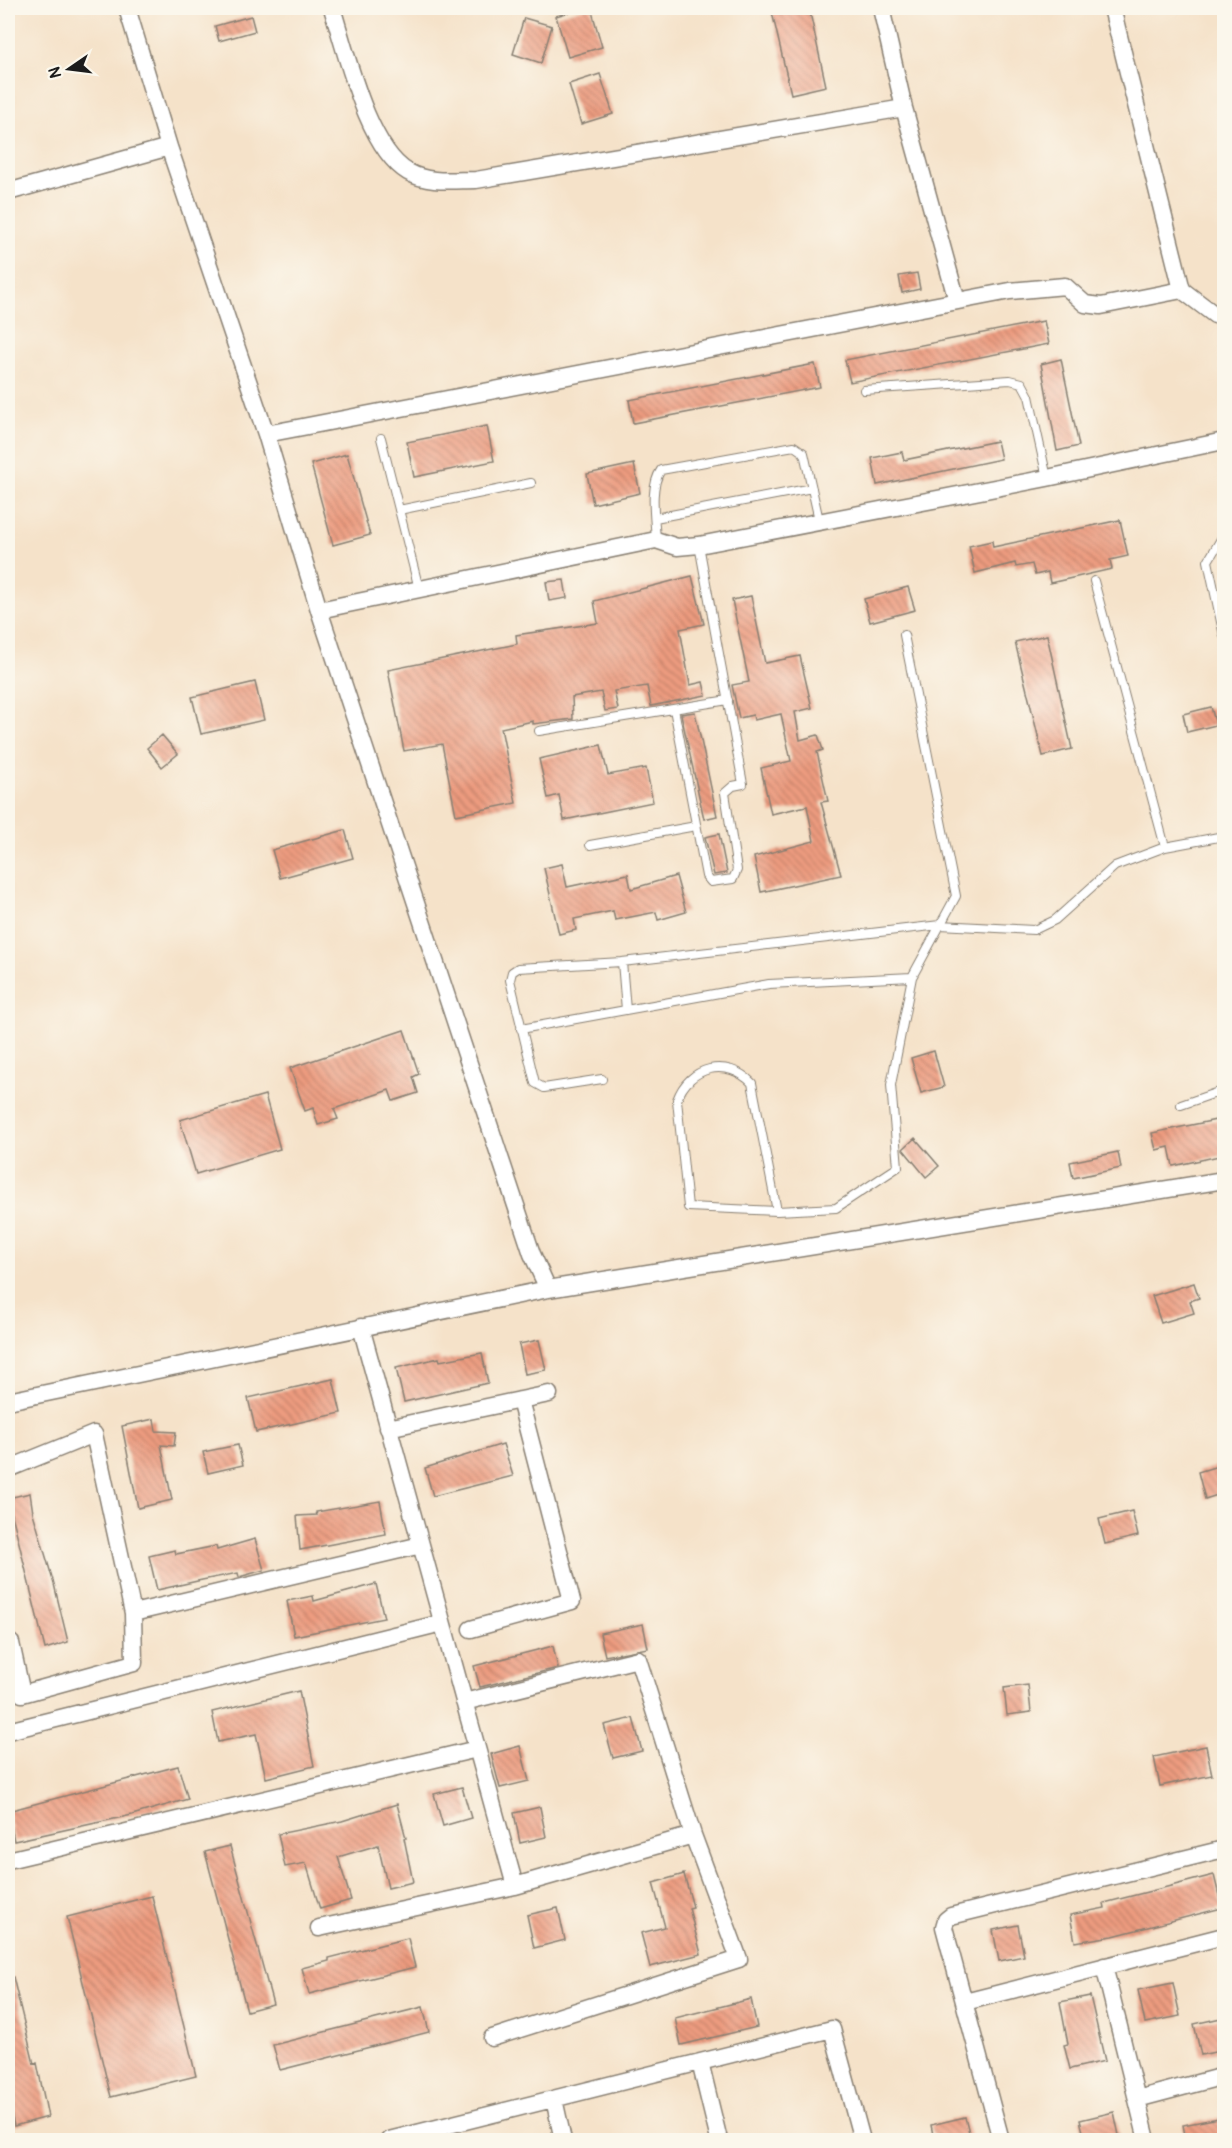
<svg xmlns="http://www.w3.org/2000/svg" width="1232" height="2148" viewBox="0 0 1232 2148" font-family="Pangolin,sans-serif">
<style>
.building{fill:url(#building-back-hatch)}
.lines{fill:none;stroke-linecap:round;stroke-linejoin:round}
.lane-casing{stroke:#887f72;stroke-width:10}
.street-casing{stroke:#887f72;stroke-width:19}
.lane{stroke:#fff;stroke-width:8}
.street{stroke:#fff;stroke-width:16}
</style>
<defs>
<pattern id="building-back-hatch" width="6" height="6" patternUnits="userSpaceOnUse" patternTransform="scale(1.5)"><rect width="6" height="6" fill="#ed9b7f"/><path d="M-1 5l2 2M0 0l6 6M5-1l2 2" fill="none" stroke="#bf7e67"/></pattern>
</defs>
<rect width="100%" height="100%" fill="#fbf7ec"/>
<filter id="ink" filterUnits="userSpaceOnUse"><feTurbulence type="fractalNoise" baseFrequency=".0167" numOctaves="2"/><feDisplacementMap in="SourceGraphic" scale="12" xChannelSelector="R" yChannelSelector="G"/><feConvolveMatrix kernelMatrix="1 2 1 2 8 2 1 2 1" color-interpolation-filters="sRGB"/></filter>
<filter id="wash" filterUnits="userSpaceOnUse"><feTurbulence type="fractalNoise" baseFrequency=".008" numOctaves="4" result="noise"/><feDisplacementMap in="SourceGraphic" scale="24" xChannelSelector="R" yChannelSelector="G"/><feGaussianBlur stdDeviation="1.35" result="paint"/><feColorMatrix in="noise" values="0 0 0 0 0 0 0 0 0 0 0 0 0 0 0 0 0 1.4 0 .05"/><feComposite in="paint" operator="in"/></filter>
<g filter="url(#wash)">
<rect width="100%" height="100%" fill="#f5e2c9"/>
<g id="blocks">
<path class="building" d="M584,8H591L602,47L568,57L556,16Z
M771,8H809L826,86L791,94Z
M251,16L255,31L219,41L215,26Z
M524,18L552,26L541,63L513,54Z
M600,74L613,114L581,124L569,84Z
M917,273L920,289L902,293L899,276Z
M1044,321L1049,344L850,382L845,360Z
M1061,359L1079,446L1057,451L1041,364Z
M815,364L820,387L633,423L629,400Z
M487,426L494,461L414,477L407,442Z
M997,441L1001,459L877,485L872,458L902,452L904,460Z
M347,454L370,535L333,545L311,464Z
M634,464L640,493L593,504L587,474Z
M1120,520L1128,556L1110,560L1112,569L1050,583L1048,572L1035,575L1032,564L1016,567L1015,563L975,573L969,546L992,541L993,547Z
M692,576L704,624L680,629L690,685L703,682L706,695L651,706L647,686L614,691L618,709L605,711L601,692L572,697L573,719L533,724V721L501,728L516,803L456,815L442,744L404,751L388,670L517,644L516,635L598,623L594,601Z
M564,580L567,598L549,601L546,582Z
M908,587L915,610L870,622L864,599Z
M751,596L765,663L800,656L812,708L795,712L800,740L818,735L823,750L817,752L828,801L821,802L841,875L761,892L754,857L814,841L807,806L771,814L761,768L791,761L781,714L754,720L753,715L739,718L732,685L749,682L732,600Z
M1047,635L1072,749L1043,756L1015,642Z
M255,682L264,720L201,734L192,697Z
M1211,707L1216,725L1187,732L1183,714Z
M695,712L717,816L704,819L681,714Z
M162,735L178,754L162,767L147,748Z
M601,745L608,775L646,768L653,802L564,820L559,795L548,798L539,759Z
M345,830L353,858L280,878L272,850Z
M719,834L727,873L714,875L705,837Z
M562,864L567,887L628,874L631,889L676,876L686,912L658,920L656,912L615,920L613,911L574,919L576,930L559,934L544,868Z
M404,1030L419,1074L413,1077L418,1093L393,1101L389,1090L334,1109L338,1119L318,1125L313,1108L305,1111L290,1068Z
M934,1051L944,1087L921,1093L911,1058Z
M265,1095L280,1149L196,1174L180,1120Z
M1221,1119L1224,1155L1173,1166L1169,1147L1156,1150L1152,1133Z
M915,1138L939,1166L926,1177L903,1149Z
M1118,1152L1121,1168L1073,1178L1070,1162Z
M1194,1283L1199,1298L1190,1301L1194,1313L1161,1323L1152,1296Z
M539,1340L546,1370L525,1374L519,1344Z
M482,1353L488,1383L404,1402L396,1368L439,1358L440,1361Z
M333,1379L341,1413L256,1432L248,1398Z
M154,1419L156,1431L176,1432L174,1446L161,1445L172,1500L138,1508L122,1426Z
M503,1444L513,1476L433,1496L425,1468Z
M238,1445L243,1465L208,1473L203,1452Z
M1224,1464V1493L1205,1499L1198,1472Z
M30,1493L33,1513L54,1584L68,1642L45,1649L8,1498Z
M380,1501L386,1534L300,1550L297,1516L317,1515L316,1512Z
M1132,1511L1138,1536L1105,1544L1099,1519Z
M255,1539L264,1570L239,1577L238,1573L202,1580L157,1590L149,1556L175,1550L176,1554L216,1546L217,1550Z
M376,1584L384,1618L294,1636L287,1601L313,1596L314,1601Z
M643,1624L648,1648L605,1656L600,1633Z
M553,1646L558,1668L480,1687L474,1666Z
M1028,1685L1031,1712L1007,1715L1004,1688Z
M299,1691L314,1766L266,1778L256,1734L218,1742L212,1712Z
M633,1718L642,1751L613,1758L604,1725Z
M520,1746L529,1781L500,1788L491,1754Z
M1206,1746L1212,1775L1160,1786L1154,1757Z
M178,1766L188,1799L132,1815L14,1841L8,1811Z
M462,1787L471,1818L443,1826L434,1794Z
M397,1804L406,1838H404L413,1882L388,1888L378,1845L338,1857L351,1900L320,1909L306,1863L285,1867L278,1834L342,1821Z
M540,1807L546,1837L520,1843L514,1813Z
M230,1846L273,2004L247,2011L205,1852Z
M684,1874L693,1907L689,1908L701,1954L650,1967L641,1933L665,1927L653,1883Z
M1214,1875L1222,1908L1113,1936L1075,1942L1070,1915L1105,1908L1104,1903Z
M152,1896L196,2076L111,2097L67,1917Z
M558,1908L565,1940L534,1948L527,1915Z
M1018,1925L1024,1956L999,1961L993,1930Z
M408,1938L415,1967L309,1994L302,1968L329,1961V1958Z
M8,1977H13L34,2064L37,2063L48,2117L14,2126L8,2100Z
M1173,1983L1180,2016L1145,2023L1138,1990Z
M1090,1996L1105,2061L1070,2069L1064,2045L1068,2044L1060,2002Z
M751,1999L757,2027L681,2045L675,2018Z
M423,2007L429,2032L280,2070L273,2045Z
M1221,2018L1224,2050L1201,2055L1194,2024Z
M1114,2112L1120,2140H1085L1080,2120Z
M965,2117L970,2136L934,2140L931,2125Z
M1224,2117V2140H1186L1183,2125Z"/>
</g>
</g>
<g filter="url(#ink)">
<use href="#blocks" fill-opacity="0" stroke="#887f72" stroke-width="1.5"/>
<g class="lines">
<defs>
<path id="lane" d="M864,390L1010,380L1022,383L1029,396L1047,478
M381,438L419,589
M399,510L531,483
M655,518L812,488
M1224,534L1208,561L1224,636
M656,540C655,519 649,487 661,470L794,446L804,453L819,520
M1094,581L1165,847
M674,709L706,876L711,882L733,879L737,870L725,793L733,786L743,784L699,545
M539,731L728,700
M590,845L696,826
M622,962L626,1010
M521,1029L769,984L912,977
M602,1079L544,1088L535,1083L510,980L512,972L518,968L622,962L940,925L1034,930L1055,920L1115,866L1165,847L1224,836
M1181,1105L1224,1090
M777,1211L752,1083C727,1057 689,1066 677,1100L688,1207L777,1211L836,1208L898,1167L891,1085L912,977L956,896L904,635"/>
<path id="street" d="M127,8L169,147L266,434L319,610L532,1254L548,1289L1224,1180
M332,8C346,51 367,148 408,172C429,184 453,180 476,180L904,108
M881,8L904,108L957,301
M1112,8L1182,290L1215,315L1224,317
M8,192L169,147
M266,434L1010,291L1065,286L1085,304L1101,306L1182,290
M319,610L656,540L677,547L699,545L1047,478L1224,441
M361,1327L515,1886
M8,1401L548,1289
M388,1428L549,1394
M8,1469L94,1434L133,1613L134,1663L22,1694L11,1643L8,1644
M133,1613L421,1545
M471,1629L572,1601L520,1400
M464,1702L638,1659L693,1835L739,1959L492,2038
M8,1731L442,1623
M8,1860L477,1749
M319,1928L515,1886L693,1835
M1104,1966L1147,2140
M965,2002L1224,1936
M700,2062L719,2140
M554,2099L563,2140
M1137,2099L1224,2076
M389,2140L832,2029L862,2140
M1001,2140L944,1927L946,1920L951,1916L1224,1849"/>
</defs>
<use href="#lane" class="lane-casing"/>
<use href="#street" class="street-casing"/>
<use href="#lane" class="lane"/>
<use href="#street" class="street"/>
</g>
</g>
<rect width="1232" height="2148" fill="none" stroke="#fbf7ec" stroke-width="30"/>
<g transform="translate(69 69) rotate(256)" stroke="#fbf7ec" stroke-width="4.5" paint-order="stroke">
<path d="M0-4.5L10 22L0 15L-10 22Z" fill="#1c1c1c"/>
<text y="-9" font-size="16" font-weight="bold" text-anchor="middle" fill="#1c1c1c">N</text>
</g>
</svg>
